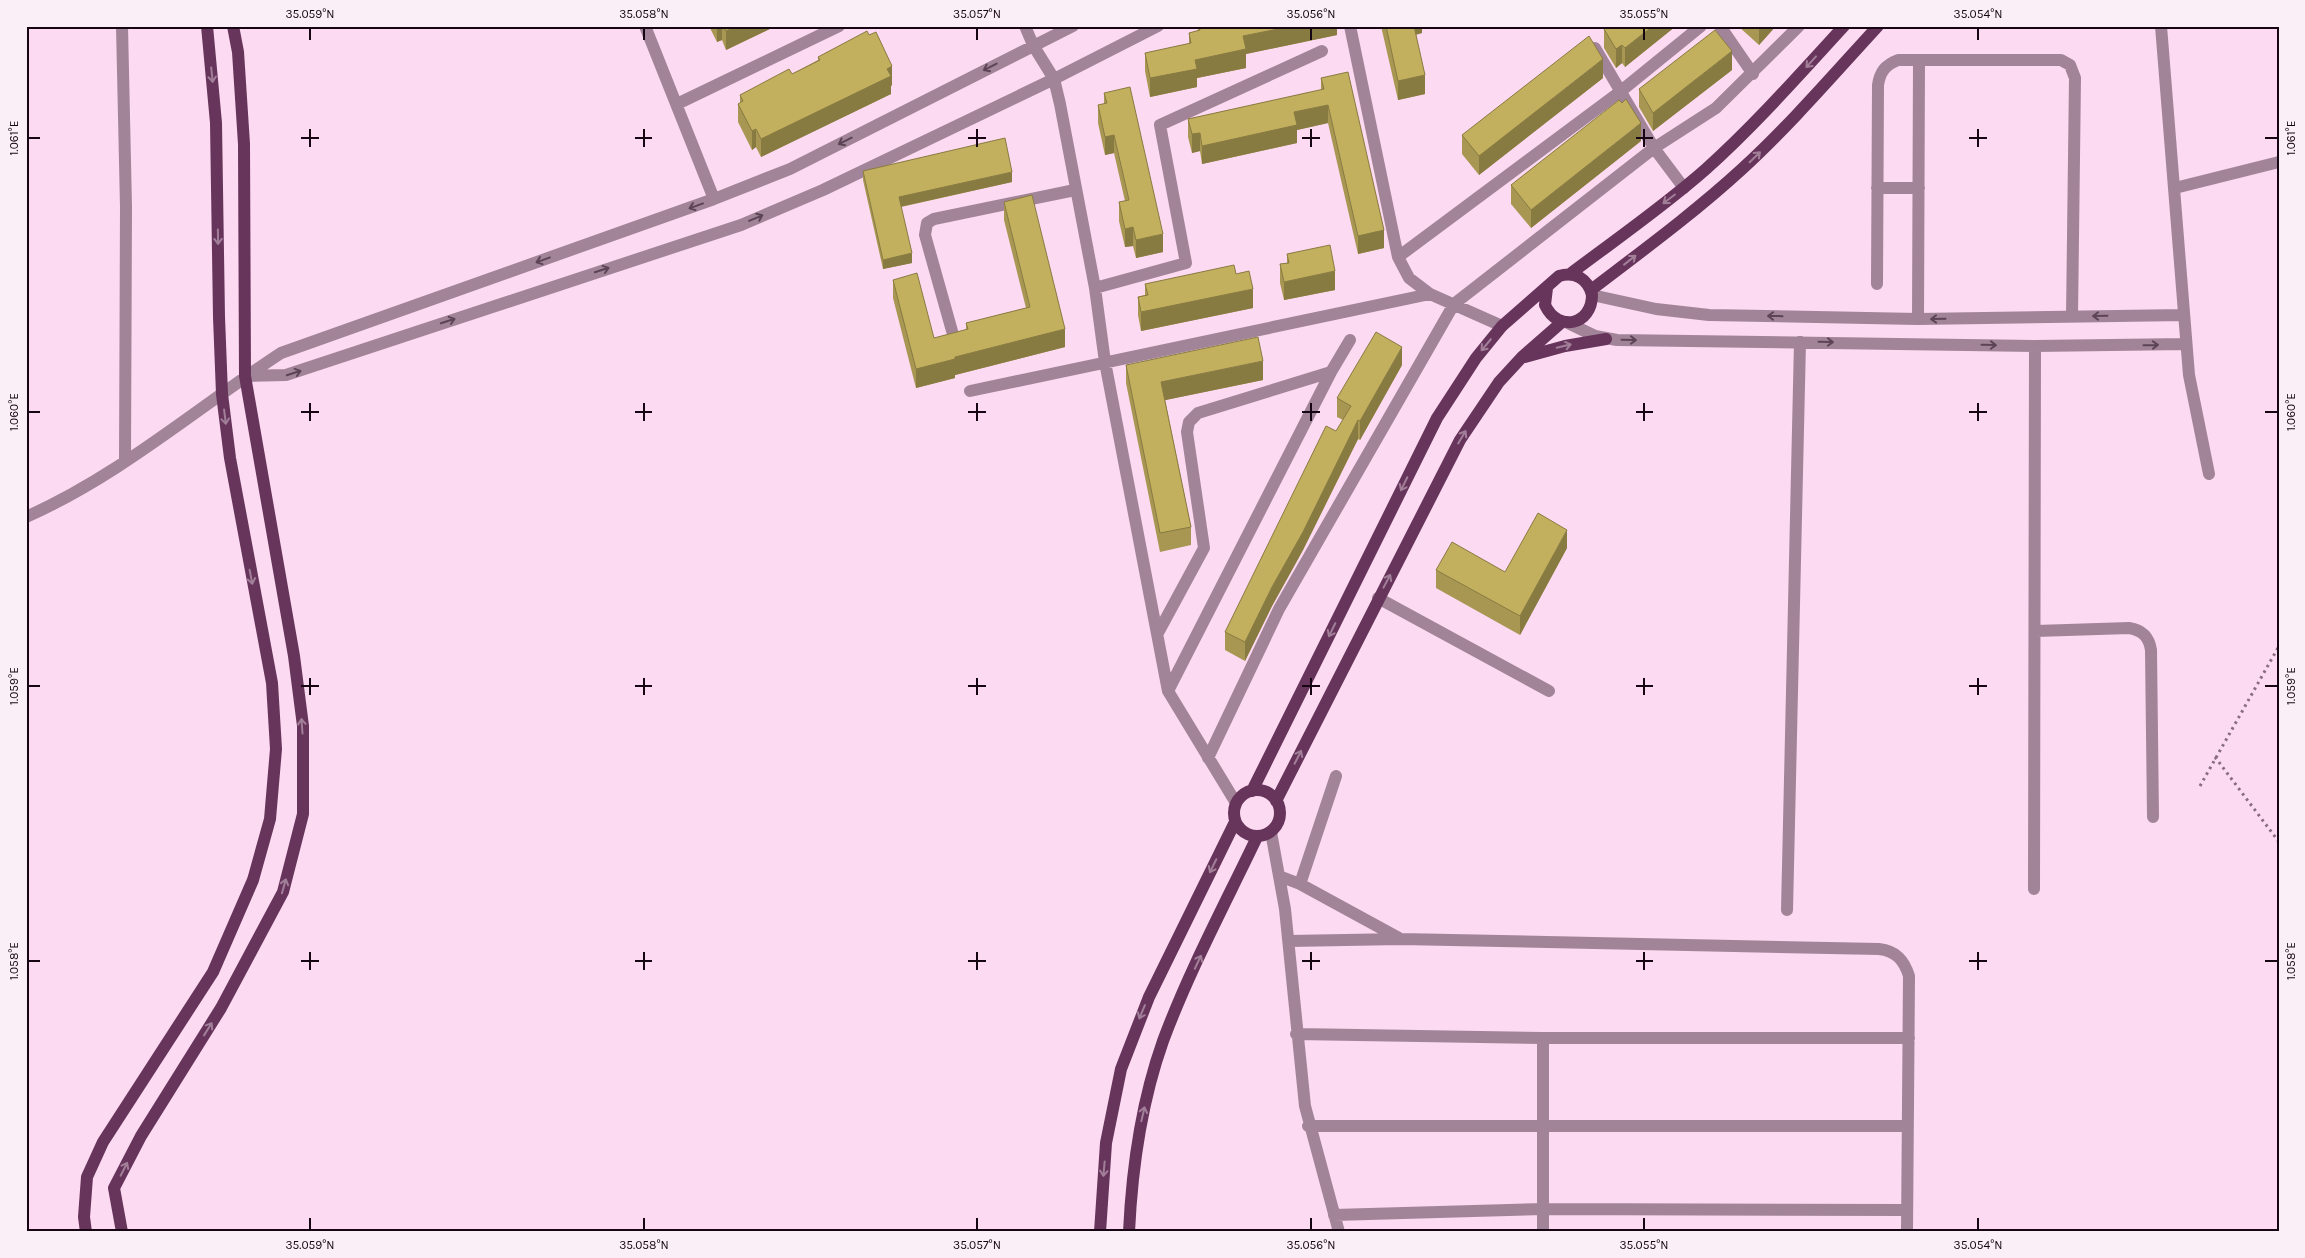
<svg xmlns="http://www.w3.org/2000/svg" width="2305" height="1258" viewBox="0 0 2305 1258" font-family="Karla,sans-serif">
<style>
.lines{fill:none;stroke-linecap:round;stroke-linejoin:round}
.path{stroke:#876d7f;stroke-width:3;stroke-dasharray:2.5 4;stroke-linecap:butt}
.minor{stroke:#a28499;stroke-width:12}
.major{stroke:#67355b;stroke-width:12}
.wall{fill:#a79752}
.shaded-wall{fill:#887b42}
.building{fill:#c2b05f;stroke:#887b42}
.oneway{stroke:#a27f99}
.oneway2{stroke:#5c4456}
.ticks{fill:none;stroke:#160512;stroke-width:2}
.neatline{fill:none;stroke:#160512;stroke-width:2}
.ticks-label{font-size:12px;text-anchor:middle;fill:#160512}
</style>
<rect width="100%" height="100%" fill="#fcdaf1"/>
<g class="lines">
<path class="path" d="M2215,757L2279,842
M2200,786L2279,646"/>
<path class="minor" d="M122,26L126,207L125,461
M645,26L714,199
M1025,26L1033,45L1054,79L1060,104L1095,288L1105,362L1168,691L1236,803
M1350,26L1398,257L1409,278L1430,294L1502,326
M1720,26L1753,74
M2161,26L2189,375L2209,474
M1595,48L1654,148L1684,188
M677,104L839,26
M1877,188H1919
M2175,188L2279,162
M1398,257L1621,91L1701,26
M1877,284L1878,85C1880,72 1885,65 1898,60H2061L2070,65L2075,78L2072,317
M1095,288L1186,263L1160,125L1322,51
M1592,295L1656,309L1709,315L1918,319L2184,315
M1918,319L1919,61
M1566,322L1595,336L1617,340L2035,346L2186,344
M952,331L925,235L927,223L934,219L1075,190
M245,376L286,375L741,225L823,190L1054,79L1158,26
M970,391L1430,294
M26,517C119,476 197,408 281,353L714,199L790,169L1073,26
M1378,598L1549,691
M2036,631L2129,628C2142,630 2149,637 2151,650L2153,817
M1158,633L1204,548L1187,432L1189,422L1198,413L1331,372
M1168,691L1331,372L1350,340
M1208,758L1279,609L1454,304L1654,148L1716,108L1799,26
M1271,832L1285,909L1305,1106L1339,1232
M1279,876L1300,884L1399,938
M1300,884L1336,776
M2034,889L2035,346
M1787,910L1800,342
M1289,941L1401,939L1879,949C1896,951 1904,960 1909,976L1907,1232
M1296,1034L1543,1038H1909
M1308,1126H1908
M1334,1215L1543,1209L1907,1210
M1543,1232V1038"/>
<path class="major" d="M1570,274C1615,240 1663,207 1706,169C1755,125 1799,75 1844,26
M1591,290C1642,251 1694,213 1742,169C1790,125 1833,75 1878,26
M1525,357L1565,346L1606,339
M1234 813a23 23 0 1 1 46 0a23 23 0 1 1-46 0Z
M1252,791L1437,418L1476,358L1502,326L1559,276C1575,271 1588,279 1592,295C1592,325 1558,333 1545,305L1547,288
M1276,801L1460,440L1499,382L1522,357L1562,322
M86,1232L84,1217L87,1177L103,1142L213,972L253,880L270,819L276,749L272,683L230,458L222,394L219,317L216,123L207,26
M122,1232L114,1188L141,1136L221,1008L283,892L303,814V726L294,656L245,376L244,144L238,52L233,26
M1100,1232L1106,1143L1121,1069L1149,997L1235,822
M1129,1232C1132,1167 1141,1103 1163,1041C1189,971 1225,904 1257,837"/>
</g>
<path class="wall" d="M709,26H776L726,50L722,40L717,42Z
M1198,26H1337V35L1246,54V68L1197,78V87L1150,97L1145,71V53L1189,44V33L1198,31Z
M1381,26H1422V33L1416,35L1425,94L1398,100Z
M1608,26H1676L1625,67L1622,63L1616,68L1604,48V29Z
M1738,26H1776L1759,45Z
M818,57L892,85L891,86V94L761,157L756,147L752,150L738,122V104L740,103V95L792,74L818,60Z
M1732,70L1653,131L1639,107V89Z
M1321,78L1384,248L1358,254L1328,123L1297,130V143L1202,164L1200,151L1192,153L1188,137V119L1321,90Z
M1603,78L1479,175L1462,154V135Z
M1104,93L1163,252L1136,258L1133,246L1125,247L1119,221V202L1125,201L1114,153L1105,155L1098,123V105L1104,104Z
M1641,141L1531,228L1511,204V185Z
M863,171L1012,182L901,207L912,263L883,269L863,180Z
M1004,202L1065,347L955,375V378L916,388L893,298V280L934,338L966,330V323L1026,308L1004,220Z
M1287,254L1335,290L1284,300L1280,283V264L1287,263Z
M1236,274L1253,308L1141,331L1138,315V297L1145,295V284Z
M1126,365L1263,380L1165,400L1191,527V545L1160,552L1126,383Z
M1402,365L1360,440L1358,439L1303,550L1272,606L1245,661L1225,650V632L1343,420L1337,417V398Z
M1567,548L1520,635L1436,588V570L1505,572Z"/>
<path class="shaded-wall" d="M717,26H722V40L717,42Z
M737,26H776L726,50V31Z
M1293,26H1337V35L1246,54V68L1197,78V87L1150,97V78L1195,60L1243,36Z
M1412,26H1422V33L1412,35Z
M1653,26H1676L1625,67V48Z
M1760,26H1776L1759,45V27Z
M1622,45V63L1616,68V49Z
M1732,51V70L1653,131V113Z
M1603,59V78L1479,175V156Z
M892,66V85L891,86V94L761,157V139Z
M1425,75V94L1398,100V81Z
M1328,105V123L1297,130V143L1202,164V146L1294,112Z
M1641,123V141L1531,228V210Z
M756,129V147L752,150V131Z
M1200,133V151L1192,153V134Z
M1114,135V153L1105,155V137Z
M1012,172V182L899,207V197Z
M1133,227V246L1125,247V229Z
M1384,230V248L1358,254V236Z
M1163,234V252L1136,258V240Z
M912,253V263L883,269V260Z
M1335,271V290L1284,300V282Z
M1253,289V308L1141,331V312Z
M1065,329V347L955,375V378L916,388V369L955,357Z
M1402,347V365L1360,440V421Z
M1263,361V380L1161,401V382Z
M1358,420V439L1303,550L1272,606L1245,661V642L1272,587Z
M1567,530V548L1520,635V616Z"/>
<path class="building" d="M724,26H737L726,31Z
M1199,26H1293L1243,36L1246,49L1195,60L1197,69L1150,78L1145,53L1191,43L1189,33L1200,30Z
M1386,26H1414L1425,75L1398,81Z
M1608,26H1653L1625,48L1622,45L1616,49L1604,29Z
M1715,30L1732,51L1653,113L1639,89Z
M867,31L869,35L876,32L892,66L887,69L891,76L761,139L756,129L752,131L738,104L743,101L740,95L789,69L792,74L820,60L818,57Z
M1589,36L1603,59L1479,156L1462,135Z
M1348,72L1384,230L1358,236L1328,105L1294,112L1297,125L1202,146L1200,133L1192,134L1188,119L1324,89L1321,78Z
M1130,87L1163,234L1136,240L1133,227L1125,229L1119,202L1129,200L1114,135L1105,137L1098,105L1107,103L1104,93Z
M1626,99L1641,123L1531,210L1511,185L1619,100L1622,103Z
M1005,138L1012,172L899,197L912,253L883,260L863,171Z
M1032,195L1065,329L955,357V359L916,369L893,280L917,273L934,338L968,329L966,323L1030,307L1004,202Z
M1330,245L1335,271L1284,282L1280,264L1289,263L1287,254Z
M1234,265L1236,274L1249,271L1253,289L1141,312L1138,297L1148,295L1145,284Z
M1376,332L1402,347L1360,421L1358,420L1303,532L1272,587L1245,642L1225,632L1326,426L1336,431L1351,406L1337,398Z
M1258,337L1263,361L1161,382L1191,527L1160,533L1126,365Z
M1538,513L1567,530L1520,616L1436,570L1452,542L1505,572Z"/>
<defs><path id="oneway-shaft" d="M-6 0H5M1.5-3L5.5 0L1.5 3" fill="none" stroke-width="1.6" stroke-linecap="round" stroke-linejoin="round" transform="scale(1.25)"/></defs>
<g class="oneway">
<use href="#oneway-shaft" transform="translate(1811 62) rotate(132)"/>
<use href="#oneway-shaft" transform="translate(212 75) rotate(84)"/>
<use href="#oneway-shaft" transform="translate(1755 157) rotate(-44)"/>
<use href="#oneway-shaft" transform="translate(1669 199) rotate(143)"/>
<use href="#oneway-shaft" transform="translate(218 237) rotate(89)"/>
<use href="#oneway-shaft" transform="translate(1630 260) rotate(-38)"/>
<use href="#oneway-shaft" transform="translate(1486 345) rotate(130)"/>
<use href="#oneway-shaft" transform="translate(1564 346) rotate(-13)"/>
<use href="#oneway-shaft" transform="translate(225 417) rotate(83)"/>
<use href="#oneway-shaft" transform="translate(1462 437) rotate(-59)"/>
<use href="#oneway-shaft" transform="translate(1404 484) rotate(116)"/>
<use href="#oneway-shaft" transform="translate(251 577) rotate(79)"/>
<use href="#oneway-shaft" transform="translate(1387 581) rotate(-62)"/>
<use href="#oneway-shaft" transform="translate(1332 630) rotate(116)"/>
<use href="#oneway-shaft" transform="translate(302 726) rotate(-94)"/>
<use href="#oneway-shaft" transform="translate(1298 757) rotate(-63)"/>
<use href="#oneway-shaft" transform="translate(1213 866) rotate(116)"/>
<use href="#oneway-shaft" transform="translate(284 886) rotate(-74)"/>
<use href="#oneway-shaft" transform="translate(1198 962) rotate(-65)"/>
<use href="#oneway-shaft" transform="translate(1142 1012) rotate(113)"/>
<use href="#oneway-shaft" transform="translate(208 1029) rotate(-58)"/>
<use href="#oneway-shaft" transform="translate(1143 1114) rotate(-77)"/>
<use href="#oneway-shaft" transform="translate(124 1169) rotate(-63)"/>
<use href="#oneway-shaft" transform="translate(1104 1169) rotate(95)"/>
</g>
<g class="oneway2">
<use href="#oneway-shaft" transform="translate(990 67) rotate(153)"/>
<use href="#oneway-shaft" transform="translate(845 141) rotate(153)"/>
<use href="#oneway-shaft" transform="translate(696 206) rotate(160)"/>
<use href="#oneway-shaft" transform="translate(756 218) rotate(-23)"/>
<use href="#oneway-shaft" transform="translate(543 260) rotate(160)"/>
<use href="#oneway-shaft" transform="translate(602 270) rotate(-18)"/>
<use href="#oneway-shaft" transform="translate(1775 316) rotate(-179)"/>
<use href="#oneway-shaft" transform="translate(2100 316) rotate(179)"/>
<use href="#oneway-shaft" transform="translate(1938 319) rotate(179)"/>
<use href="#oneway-shaft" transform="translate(448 321) rotate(-18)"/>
<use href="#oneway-shaft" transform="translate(1629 340) rotate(1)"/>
<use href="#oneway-shaft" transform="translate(1826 342) rotate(1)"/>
<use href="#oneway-shaft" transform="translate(1989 345) rotate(1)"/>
<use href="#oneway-shaft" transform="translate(2151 345) rotate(-1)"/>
<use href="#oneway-shaft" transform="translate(294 373) rotate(-18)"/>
</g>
<path class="ticks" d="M310,28V40M644,28V40M977,28V40M1311,28V40M1644,28V40M1978,28V40M310,129V147M644,129V147M977,129V147M1311,129V147M1644,129V147M1978,129V147M28,138H40M301,138H319M635,138H652M968,138H986M1302,138H1320M1636,138H1653M1969,138H1987M2265,138H2278M310,403V421M644,403V421M977,403V421M1311,403V421M1644,403V421M1978,403V421M28,412H40M301,412H319M635,412H652M968,412H986M1302,412H1320M1636,412H1653M1969,412H1987M2265,412H2278M310,678V695M644,678V695M977,678V695M1311,678V695M1644,678V695M1978,678V695M28,686H40M301,686H319M635,686H652M968,686H986M1302,686H1320M1636,686H1653M1969,686H1987M2265,686H2278M310,952V970M644,952V970M977,952V970M1311,952V970M1644,952V970M1978,952V970M28,961H40M301,961H319M635,961H652M968,961H986M1302,961H1320M1636,961H1653M1969,961H1987M2265,961H2278M310,1218V1230M644,1218V1230M977,1218V1230M1311,1218V1230M1644,1218V1230M1978,1218V1230"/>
<rect width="2305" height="1258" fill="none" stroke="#faeff7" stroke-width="55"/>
<rect x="28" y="28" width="2250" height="1202" class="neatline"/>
<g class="ticks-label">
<text x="310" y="18">35.059°N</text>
<text x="644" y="18">35.058°N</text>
<text x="977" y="18">35.057°N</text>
<text x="1311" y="18">35.056°N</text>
<text x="1644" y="18">35.055°N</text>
<text x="1978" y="18">35.054°N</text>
<text transform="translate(2291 138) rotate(-90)" y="4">1.061°E</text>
<text transform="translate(14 138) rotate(-90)" y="4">1.061°E</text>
<text transform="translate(2291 412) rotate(-90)" y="4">1.060°E</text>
<text transform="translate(14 412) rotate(-90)" y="4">1.060°E</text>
<text transform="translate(2291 686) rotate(-90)" y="4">1.059°E</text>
<text transform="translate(14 686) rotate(-90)" y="4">1.059°E</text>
<text transform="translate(2291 961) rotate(-90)" y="4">1.058°E</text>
<text transform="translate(14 961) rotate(-90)" y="4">1.058°E</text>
<text x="310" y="1249">35.059°N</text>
<text x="644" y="1249">35.058°N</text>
<text x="977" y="1249">35.057°N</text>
<text x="1311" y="1249">35.056°N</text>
<text x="1644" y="1249">35.055°N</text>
<text x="1978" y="1249">35.054°N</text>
</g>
</svg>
